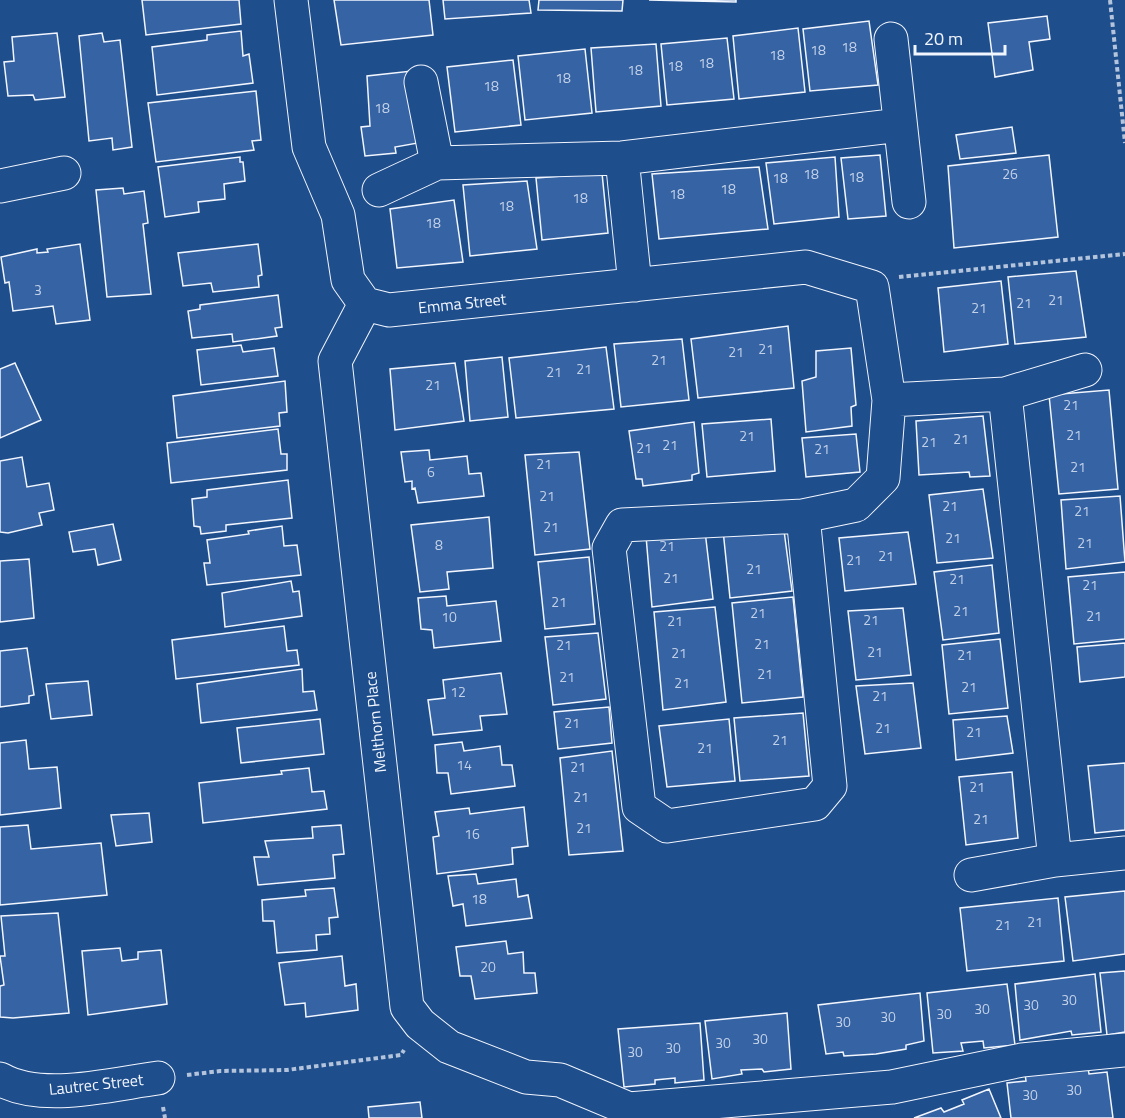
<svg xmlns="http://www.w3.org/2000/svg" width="1125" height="1118" viewBox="0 0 1125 1118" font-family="'Titillium Web',sans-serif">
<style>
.building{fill:#3563a3;stroke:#f2f6ff;stroke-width:1.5}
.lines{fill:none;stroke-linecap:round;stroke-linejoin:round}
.minor-casing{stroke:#f2f6ff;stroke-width:35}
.path{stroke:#b3c4dc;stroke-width:4;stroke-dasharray:4.5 3;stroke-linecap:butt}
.minor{stroke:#1f4e8c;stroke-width:33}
.labels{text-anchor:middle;stroke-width:4.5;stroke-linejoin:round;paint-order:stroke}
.number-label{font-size:14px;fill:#c3d1e8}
.street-label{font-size:16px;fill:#f2f6ff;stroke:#1f4e8c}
</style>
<rect width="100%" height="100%" fill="#1f4e8c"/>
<path class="building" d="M142,0H239L241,24L146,35Z
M334,0H429L433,35L341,45Z
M443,0H529L531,13L445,19Z
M539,0H623L622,11L538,10Z
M649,0H736V2Z
M1047,16L1050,39L1029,42L1033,70L995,77L988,23Z
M869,21L878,85L810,91L803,29Z
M798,28L805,92L739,99L733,36Z
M241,31L243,56L249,54L253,83L157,95L152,47L207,40V35Z
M57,33L65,97L35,100L33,95L8,96L4,62L14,61L12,37Z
M102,33L104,42L120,40L132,147L113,150L112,138L89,141L79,36Z
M727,38L734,99L667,105L661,44Z
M656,44L661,106L596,112L591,48Z
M585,49L592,113L525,120L518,56Z
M513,60L521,125L455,132L447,67Z
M412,71L418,143L395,147L396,153L365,156L361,127L370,126L367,76Z
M256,91L261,140L252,141L254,150L156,162L148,103Z
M1012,127L1016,153L960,159L956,135Z
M880,155L886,216L848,219L841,158Z
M1049,155L1058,237L954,248L948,166Z
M240,157V162H243L245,181L224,184L225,199L198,202L199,212L165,217L158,167Z
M835,157L839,217L774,224L766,163Z
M759,167L768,229L659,239L652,174Z
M602,173L608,233L542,240L536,178Z
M527,181L537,249L470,256L463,185Z
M123,188L124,194L144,191L148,223L143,224L151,294L107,297L96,190Z
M454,200L463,262L397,268L390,209Z
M80,244L90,320L56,324L53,306L13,311L9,282L5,283L1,257L37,249V253L48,252L47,249Z
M258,244L262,275L258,276L259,287L213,292L211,283L183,286L178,253Z
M1076,271L1086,337L1015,344L1008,277Z
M1001,281L1008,344L944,352L938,288Z
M278,295L282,327L275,328L277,336L233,342L232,334L192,338L188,311L200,309V305Z
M788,326L794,388L698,398L691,339Z
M682,339L689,400L621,407L614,344Z
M241,345L243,352L274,348L278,376L201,385L197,350Z
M606,347L614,409L516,418L509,358Z
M851,348L856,405L851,407L852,426L806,432L802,381L816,377V351Z
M502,357L508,417L470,421L465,361Z
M15,363L41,420L0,438V369Z
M455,363L464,421L395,430L390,369Z
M285,381L287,412L279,413L280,426L177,438L173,396Z
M1109,390L1118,489L1059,494L1049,395Z
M983,416L990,476L970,477L969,472L919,475L916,421Z
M771,419L775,471L707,477L702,424Z
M694,422L699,473L692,475V480L643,486L642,479H636L629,431Z
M278,429L281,454H287V470L171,483L167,443Z
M856,434L860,472L806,477L802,438Z
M429,450L430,460L467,456L469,474L481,473L484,496L418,503L415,488L412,489V481L405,482L401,452Z
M579,452L590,549L535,555L525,455Z
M22,457L27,487L49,483L54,510L39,513L42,525L8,533L0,532V461Z
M288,480L292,518L226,525V531L201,534L200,527L194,526L192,499L207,497V490Z
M983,489L993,558L937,563L929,495Z
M1120,496L1125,562L1066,569L1061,500Z
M489,517L493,568L447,572L449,589L420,592L411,525Z
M783,523L792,591L730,598L723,530Z
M113,524L121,560L98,565L95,549L73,552L69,532Z
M282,526L284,546L297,545L301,575L207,585L204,563H210L207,540L249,534L248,531Z
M705,531L713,599L652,607L646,536Z
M908,532L916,584L845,591L839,538Z
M589,557L595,624L545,629L538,562Z
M29,559L34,618L0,622V561Z
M992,565L999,633L943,640L934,572Z
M1125,572V639L1074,644L1068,577Z
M291,581L293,592L299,591L302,616L225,627L222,593Z
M446,596L447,606L496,601L501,641L434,648L432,630L421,629L418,598Z
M793,597L803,697L742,703L732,603Z
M715,607L726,702L663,710L654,612Z
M903,608L911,675L856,680L848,611Z
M284,626L287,651L297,650L299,665L176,679L172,640Z
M598,633L606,699L553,705L545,637Z
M1000,639L1008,708L949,714L942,645Z
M1125,643V677L1080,682L1077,647Z
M27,648L34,695L29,696V703L0,707V651Z
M302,669L303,692L314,691L317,710L201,723L197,684Z
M501,673L507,714L480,716L482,730L433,735L428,700L445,698L443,680Z
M88,681L92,715L51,719L46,684Z
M913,683L921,748L865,754L856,686Z
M609,707L612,743L558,749L554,712Z
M803,713L809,776L740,781L734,718Z
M1007,716L1013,753L956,760L953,720Z
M320,719L324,754L241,763L237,728Z
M729,719L735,781L667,787L659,726Z
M26,740L29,769L57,767L61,808L0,815V743Z
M462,742L464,751L500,746L502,765H512L515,786L451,794L448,773H437L435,745Z
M612,751L623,851L569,855L560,758Z
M1125,763V830L1095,833L1088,766Z
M309,768L312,792L324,791L327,809L203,823L199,783L282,774L281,771Z
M1012,772L1018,838L966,845L959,777Z
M524,807L528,846L512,848L513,864L437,874L433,837L439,836L435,812L469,808L470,814Z
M149,813L152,842L116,846L111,815Z
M28,825L31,849L101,843L107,895L0,905V827Z
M341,825L344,854L333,855L335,878L258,885L254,857H269L265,841L313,838L312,827Z
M476,874L478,884L516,879L518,897L528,895L532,918L466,926L463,904L453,906L448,876Z
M334,888L338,917L329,918L330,934L316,935L317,950L277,953L274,921H263L262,900L306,896L305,890Z
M1125,891V954L1073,961L1065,897Z
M1058,898L1064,961L967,971L960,908Z
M58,913L69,1013L13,1018L0,1017V986L4,985L0,956H5L1,916Z
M506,941L508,954L523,952L524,973H535L537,993L475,999L471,976H460L456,947Z
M120,948L122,961L138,959V952L161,950L167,1004L88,1015L82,951Z
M342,956L345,986L356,984L358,1010L306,1017L305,1003L285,1005L279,963Z
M1125,971V1032L1107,1035L1100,973Z
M1095,974L1101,1032L1072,1035L1071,1031L1020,1040L1015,984Z
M1007,984L1015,1045L984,1048L983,1041L961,1043L963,1051L933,1053L927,993Z
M920,993L924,1041L906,1045V1049L876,1054L844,1056L843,1052L826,1054L818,1005Z
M787,1013L791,1069L764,1072L762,1069L741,1070L742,1074L712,1079L705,1021Z
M700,1023L704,1080L675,1083V1078L655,1080V1084L624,1087L618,1029Z
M1088,1068L1089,1074L1107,1072L1113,1118H1011L1007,1083L1026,1081L1025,1074Z
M989,1089L1001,1118H914L941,1108L944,1112L964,1104L962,1100Z
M420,1102L422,1118H369L368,1107Z"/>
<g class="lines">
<defs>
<path id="minor" d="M291,0L309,147L338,215L348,280L365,304L389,310L806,267L872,287L889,400L883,478L856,505L803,516L622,525L609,548L639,807L667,826L815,804L830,786L803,516
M891,39L909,202
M421,82L437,163
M622,158L635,285
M0,186L64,173
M379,190L437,163L622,158L900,125
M365,304L335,361L407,1007L420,1024L449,1047L526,1077L560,1080L629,1109L892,1087L1022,1060L1125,1050
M1005,394L1055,860
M889,400L1005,394L1085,370
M971,875L1055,860L1125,853
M0,1079C42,1103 112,1084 158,1078"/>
</defs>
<use href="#minor" class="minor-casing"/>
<path class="path" d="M1110,0L1125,143
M899,277L1125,254
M187,1075L220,1071L287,1070L401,1055L404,1050
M163,1107L165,1118"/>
<use href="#minor" class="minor"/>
</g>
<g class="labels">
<g class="number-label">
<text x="849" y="52">18</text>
<text x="818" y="55">18</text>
<text x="777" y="60">18</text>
<text x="706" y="68">18</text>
<text x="675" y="71">18</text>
<text x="635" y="75">18</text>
<text x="563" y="83">18</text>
<text x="491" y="91">18</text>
<text x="382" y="113">18</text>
<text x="811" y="179">18</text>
<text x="1010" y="179">26</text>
<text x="856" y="182">18</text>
<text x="780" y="183">18</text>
<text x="728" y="194">18</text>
<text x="677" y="199">18</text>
<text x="580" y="203">18</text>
<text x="506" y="211">18</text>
<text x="433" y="228">18</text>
<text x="38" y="295">3</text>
<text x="1056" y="305">21</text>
<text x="1024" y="308">21</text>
<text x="979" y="313">21</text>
<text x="766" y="354">21</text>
<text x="736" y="357">21</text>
<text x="659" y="365">21</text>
<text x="584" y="374">21</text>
<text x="554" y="377">21</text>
<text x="433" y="390">21</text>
<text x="1071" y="410">21</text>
<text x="1074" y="440">21</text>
<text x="747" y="441">21</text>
<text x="961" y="444">21</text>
<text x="929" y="447">21</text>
<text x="670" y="450">21</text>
<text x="644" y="453">21</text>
<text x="822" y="454">21</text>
<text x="544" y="469">21</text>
<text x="1078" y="472">21</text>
<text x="431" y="477">6</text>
<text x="547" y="501">21</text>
<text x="950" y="511">21</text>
<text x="1082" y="516">21</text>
<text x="551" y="532">21</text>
<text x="953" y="543">21</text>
<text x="1085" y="548">21</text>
<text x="439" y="550">8</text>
<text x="667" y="551">21</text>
<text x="886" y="561">21</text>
<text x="854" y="565">21</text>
<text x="754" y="574">21</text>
<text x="671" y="583">21</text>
<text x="957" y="584">21</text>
<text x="1090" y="590">21</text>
<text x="559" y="607">21</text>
<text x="961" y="616">21</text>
<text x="758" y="618">21</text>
<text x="1094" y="621">21</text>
<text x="449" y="622">10</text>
<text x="871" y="625">21</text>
<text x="675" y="626">21</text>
<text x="762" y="649">21</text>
<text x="564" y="650">21</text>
<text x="875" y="657">21</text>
<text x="679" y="658">21</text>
<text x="965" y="660">21</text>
<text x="765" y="679">21</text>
<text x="567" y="682">21</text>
<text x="682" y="688">21</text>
<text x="969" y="692">21</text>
<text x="458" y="697">12</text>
<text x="880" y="701">21</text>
<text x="572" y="728">21</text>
<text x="883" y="733">21</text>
<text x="974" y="737">21</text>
<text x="780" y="745">21</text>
<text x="705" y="753">21</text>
<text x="464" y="770">14</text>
<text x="578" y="772">21</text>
<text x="977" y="792">21</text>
<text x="581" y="802">21</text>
<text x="981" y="824">21</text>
<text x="584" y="833">21</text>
<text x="472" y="839">16</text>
<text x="479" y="904">18</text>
<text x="1035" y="927">21</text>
<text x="1003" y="930">21</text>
<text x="488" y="972">20</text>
<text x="1069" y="1005">30</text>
<text x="1031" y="1010">30</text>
<text x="982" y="1014">30</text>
<text x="944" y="1019">30</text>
<text x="888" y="1022">30</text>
<text x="843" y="1027">30</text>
<text x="760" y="1044">30</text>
<text x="723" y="1048">30</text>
<text x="673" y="1053">30</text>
<text x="635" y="1057">30</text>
<text x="1074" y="1095">30</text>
<text x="1030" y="1100">30</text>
</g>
<g class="street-label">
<text transform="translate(462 303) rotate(-6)" y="6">Emma Street</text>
<text transform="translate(375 722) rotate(-96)" y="6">Melthorn Place</text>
<text transform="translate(96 1084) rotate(-6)" y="6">Lautrec Street</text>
</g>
</g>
<path d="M915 45v9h90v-9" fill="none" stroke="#f2f6ff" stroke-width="3"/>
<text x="924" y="45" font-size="18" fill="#f2f6ff" stroke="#1f4e8c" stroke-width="4.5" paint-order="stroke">20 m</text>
</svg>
